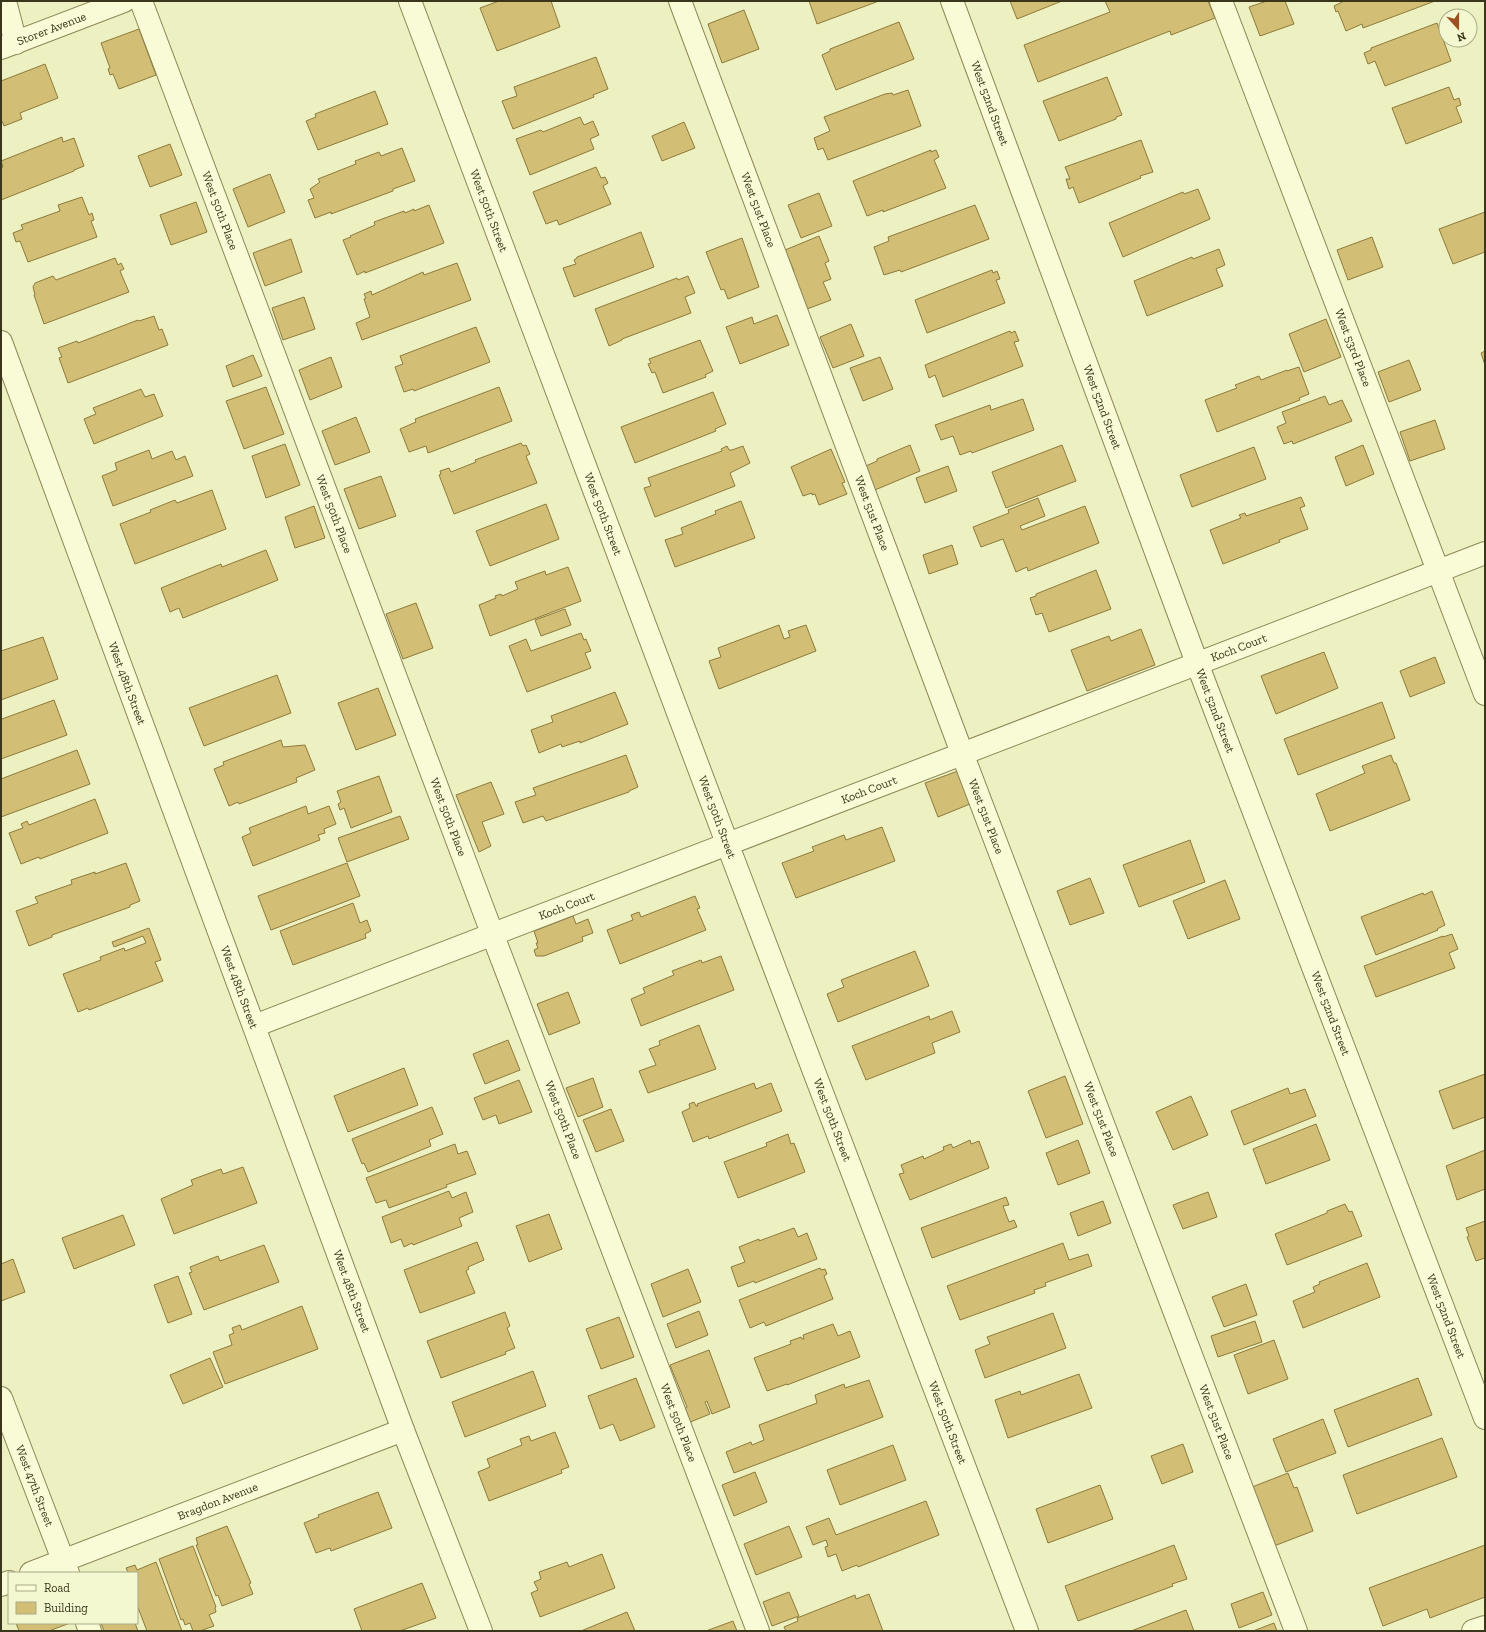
<svg xmlns="http://www.w3.org/2000/svg" width="1486" height="1632" viewBox="0 0 1486 1632" font-family="'Zilla Slab',serif">
<style>
.building{fill:#d2be74;stroke:#8d7a3b}
.lines{fill:none;stroke-linecap:round;stroke-linejoin:round}
.minor-casing{stroke:#8c8757;stroke-width:24}
.minor{stroke:#f8fbd5;stroke-width:22}
.labels{text-anchor:middle;stroke-width:3;stroke-linejoin:round;paint-order:stroke}
.street-label{font-size:12px;fill:#3a361c;stroke:#f4f8d1}
</style>
<rect width="100%" height="100%" fill="#edf1c1"/>
<path class="building" d="M499,1H551L560,27L497,51L480,8Z
M809,1H879L817,24Z
M1010,1H1062L1017,19Z
M1105,1H1208L1215,18L1171,35L1170,31L1038,82L1024,45L1110,12Z
M1267,1H1285L1294,24L1260,36L1249,7Z
M1344,1H1435L1363,28L1362,24L1346,31L1338,11L1336,12L1334,6Z
M744,10L759,49L722,63L708,24Z
M899,22L914,59L836,90L822,55L830,51V49Z
M1437,23L1451,61L1385,86L1375,61L1368,64L1364,53L1371,50V48Z
M139,29L156,75L119,89L113,74L110,75L108,69L110,68L101,43Z
M596,57L608,89L593,95L594,97L513,129L502,101L517,96L514,87Z
M45,64L58,98L20,113L22,119L4,126L2,121H1V81Z
M1107,77L1122,115L1116,117V119L1059,141L1043,101Z
M1449,87L1454,100L1459,98L1461,105L1456,107L1462,122L1406,144L1392,108Z
M908,90L921,126L828,160L823,148L818,150L814,138L830,131L824,117L885,94L892,93L893,95Z
M375,91L388,124L318,150L306,121L316,117L315,114Z
M580,117L584,125L593,121L599,135L590,139L594,149L530,175L516,139L541,130L543,132Z
M684,122L695,148L662,161L652,136Z
M62,137L63,142L74,138L84,166L74,170V171L1,200V168L3,167L1,161Z
M1141,140L1153,172L1140,176L1141,178L1079,203L1073,187L1069,189L1066,179H1070L1065,167Z
M170,144L182,175L150,187L138,156Z
M402,148L415,181L393,189V191L331,214V212L315,218L308,200L314,198L310,189L320,182L318,179L356,164L355,161L379,152L381,156Z
M931,150V152L936,150L939,157L934,160L946,188L883,212V210L867,216L853,181Z
M596,167L601,178L605,177L608,183L603,186L611,204L559,225L557,220L546,224L533,192Z
M270,174L285,212L248,227L233,189Z
M1198,189L1210,219L1123,257L1109,223L1183,192L1184,194Z
M819,193L832,226L801,238L788,205Z
M82,197L89,215L92,213L94,220L91,221L97,237L28,262L20,241L16,242L13,233L23,229L21,225L60,211L58,205Z
M196,202L207,232L171,245L160,215Z
M429,205L444,243L365,273V271L357,275L343,240L351,237L350,236L375,225L374,222L404,211L405,213L414,209V211Z
M975,205L989,239L901,272L900,270L884,275L874,247L889,241L888,237Z
M1485,212V252L1453,264L1439,229Z
M641,232L654,267L574,297L563,268L576,264L574,260L577,258V257Z
M819,236L829,261L825,263L831,279L823,282L831,300L807,309L792,271H794L785,250Z
M1372,237L1383,267L1348,280L1337,250Z
M742,238L759,287L728,299L724,289L721,290L706,252Z
M291,239L302,272L265,286L253,253Z
M1219,249L1225,265L1216,269L1223,286L1147,316L1134,281L1192,257L1193,259Z
M115,258L118,265L121,263L124,269L120,271L129,292L44,324L34,295H35L33,287L35,283L53,276L56,280Z
M457,263L471,300L362,340L356,323L370,317L364,299L366,298L364,294L371,291L372,295L423,272L424,275Z
M992,270L993,273L997,271L1000,279L996,280L1005,303L927,333L915,300Z
M688,276L695,293L685,297L691,313L622,339V340L609,346L595,309L677,278L678,280Z
M304,297L315,329L283,340L272,308Z
M777,315L789,345L740,364L726,327L752,317L754,324Z
M154,316L159,330L162,329L168,345L68,383L59,358L62,357L58,348L77,341L78,343L138,320L139,321Z
M1326,319L1341,357L1304,372L1289,334Z
M851,324L864,356L833,368L820,337Z
M476,327L490,362L414,391L413,389L404,392L395,367L403,364L400,356Z
M1010,331L1011,333L1015,331L1019,341L1014,342L1023,366L943,397L935,375L929,378L925,365Z
M700,340L713,371L705,375L706,377L663,393L655,372L652,373L648,364L651,363L649,359Z
M1485,351V365L1481,353Z
M253,355L262,376L233,387L226,366Z
M331,357L342,387L310,400L299,370Z
M880,357L893,389L863,401L850,368Z
M1409,360L1421,390L1389,402L1378,372Z
M1299,367L1309,394L1299,398L1300,400L1217,432L1205,400L1237,388L1235,385L1259,376L1261,380L1287,370V371Z
M266,387L284,434L244,449L226,401Z
M499,387L512,421L428,453L426,446L409,452L400,429L416,422L415,419Z
M141,389L145,397L154,394L163,416L94,444L84,419L96,414L93,408Z
M713,392L726,424L715,429L716,431L635,463L621,427Z
M1325,396L1329,405L1342,400L1352,421L1293,444L1292,441L1284,444L1277,427L1286,423L1282,412Z
M1023,399L1034,430L972,453L971,451L960,455L953,436L941,440L935,425L990,405L991,410Z
M356,417L370,452L335,465L322,431Z
M1435,420L1445,449L1410,461L1400,432Z
M521,443L523,446L526,445L530,454L526,456L537,483L454,514L439,475L441,474L440,471L449,468L451,472L476,462L475,460Z
M285,444L300,485L266,498L252,456Z
M910,445L920,471L875,490L866,466L877,461V459Z
M1062,445L1076,481L1006,508L992,472Z
M1363,445L1374,474L1346,486L1335,457Z
M727,446L729,450H732L743,446L750,463L730,473L735,486L655,517L644,488L651,486L648,478L722,451L721,449Z
M1254,447L1266,479L1192,507L1180,475Z
M831,449L845,482L842,483L847,494L819,505L815,494L812,495V493L803,496L791,467Z
M149,450L152,459L172,451L176,460L185,456L193,476L113,506L102,476L117,470L115,463Z
M948,466L957,491L925,503L916,478Z
M381,476L396,516L359,529L344,489Z
M212,490L226,529L135,564L120,524L151,512L150,510L175,500L177,503Z
M1301,497L1305,506L1300,508L1308,529L1279,540L1280,542L1223,564L1210,530L1241,518L1239,515L1245,513L1246,516Z
M1038,498L1045,516L1020,526L1022,530L1085,506L1099,543L1028,571L1027,567L1016,572L1003,539L981,547L973,527L1009,513L1008,510Z
M741,501L755,538L675,567L665,540L683,534L681,528L716,514L715,511Z
M546,504L559,539L490,566L476,531Z
M314,506L325,538L295,548L285,517Z
M952,545L958,564L929,574L923,555Z
M266,550L278,580L183,618L179,608L170,612L161,588L221,564L222,567Z
M568,567L581,601L490,636L479,605L496,598L495,596L501,594L502,596L518,589L515,582L545,571L546,575Z
M1096,570L1111,609L1049,632L1042,613L1036,615L1030,598L1036,596V594Z
M416,603L433,648L403,659L386,614Z
M565,609L571,625L541,636L535,620Z
M779,625L784,639L790,637L788,631L806,625L816,651L719,689L709,661L721,657L718,648Z
M1141,629L1155,665L1087,691L1071,650L1109,636L1111,641Z
M581,633L584,640L586,639L591,651L585,653L591,668L527,692L509,646L526,639L531,651Z
M43,637L58,679L1,700V651Z
M1324,652L1338,688L1276,714L1261,676Z
M1435,657L1445,683L1410,697L1400,671Z
M277,675L291,713L204,746L189,708Z
M378,688L396,735L356,750L338,703Z
M615,692L628,724L580,743V741L562,747L561,744L539,753L531,730L553,722L551,716Z
M54,700L67,735L1,759V716L2,719Z
M1382,702L1395,738L1298,775L1284,739Z
M281,740L283,747L305,745L315,770L296,778L297,782L239,804L238,802L229,806L214,769L224,765L223,762Z
M77,750L90,784L1,817V779Z
M626,755L638,787L629,791V792L546,821L543,816L523,823L515,802L536,795L533,788Z
M1391,755L1394,763H1396L1410,800L1330,831L1316,794L1365,773L1362,766Z
M958,771L970,804L938,817L925,783Z
M379,776L392,812L351,828L344,808L340,810L338,804L341,802L337,791Z
M491,782L504,814L482,822L491,846L479,852L456,795Z
M95,799L108,833L40,859L39,857L21,864L9,833L23,828L21,824L27,821L29,825Z
M306,806L308,814L329,806L336,824L324,829L325,833L318,835L320,840L253,866L242,837L251,833L249,828Z
M400,816L409,839L347,862L338,838Z
M882,827L895,861L796,898L782,863L814,851L812,847L844,835L846,840Z
M1190,840L1205,882L1139,907L1123,865Z
M126,863L140,901L130,905V907L52,935V937L29,946L16,911L38,903L35,897L72,884L71,880L95,872V874Z
M347,863L360,896L271,930L258,896Z
M1090,878L1104,913L1070,925L1057,891Z
M1225,880L1240,919L1188,939L1173,901Z
M1432,891L1445,925L1437,929L1438,930L1376,955L1361,917L1423,893L1424,895Z
M695,896L700,908L697,909L706,930L620,964L607,930L633,920L631,915L639,912L641,917Z
M353,903L360,923L367,920L371,931L365,934L366,938L293,965L280,931Z
M573,916L576,924L588,919L593,933L582,937L583,941L544,956H536L534,950L538,948L536,943H538L534,931Z
M149,928L161,960L155,962L163,981L89,1010L88,1008L78,1012L63,974L101,960L100,957L124,948L125,951L146,943L143,936L114,947L112,942Z
M1452,934L1458,949L1449,953L1455,968L1376,997L1364,966L1443,936V937Z
M915,951L929,986L838,1022L827,994L844,987L841,980Z
M721,956L734,990L641,1026L631,999L645,993L643,988L674,975L672,971L701,960L702,963Z
M568,992L580,1023L549,1035L537,1004Z
M952,1011L960,1032L932,1043L935,1053L866,1080L852,1046L929,1016L930,1020Z
M699,1025L716,1069L648,1093L639,1071L656,1065L649,1049L660,1045L659,1041Z
M508,1040L520,1070L485,1084L473,1054Z
M404,1068L418,1105L348,1132L334,1096Z
M1485,1074V1117L1453,1129L1439,1091Z
M1065,1076L1083,1124L1046,1138L1028,1091Z
M593,1078L603,1107L578,1117L566,1088Z
M519,1080L532,1112L499,1124L496,1115L483,1120L474,1098Z
M754,1083L756,1089L771,1083L782,1111L709,1139L708,1136L693,1142L682,1112L690,1108L689,1104L694,1102L696,1106H698L697,1104Z
M1288,1088L1290,1094L1305,1089L1316,1116L1244,1145L1231,1111Z
M1191,1096L1208,1135L1173,1150L1156,1112Z
M432,1107L443,1134L429,1140L431,1146L368,1172L364,1163L362,1164L352,1139Z
M611,1109L624,1141L596,1152L583,1120Z
M1316,1124L1330,1160L1266,1184L1253,1149Z
M788,1134L791,1144L794,1143L805,1172L738,1198L724,1162L767,1146L766,1143Z
M970,1140L971,1144L979,1141L989,1168L910,1200L899,1174L904,1173L901,1165L923,1156L924,1159L944,1150L943,1147L951,1144L953,1148Z
M1078,1140L1090,1173L1058,1185L1046,1153Z
M455,1144L458,1154L467,1151L476,1174L446,1185L447,1187L389,1208L386,1200L376,1203L366,1178Z
M1485,1150V1189L1457,1200L1446,1166Z
M243,1167L257,1203L174,1234L161,1199L193,1185L191,1180L221,1169L223,1174Z
M449,1191L452,1198L466,1192L473,1212L459,1218L462,1226L413,1245L412,1243L404,1247L401,1239L391,1243L382,1217Z
M1208,1192L1217,1217L1183,1229L1173,1205Z
M1006,1197L1009,1205L1003,1206L1009,1222L1014,1220L1017,1227L932,1258L921,1228Z
M1103,1201L1111,1223L1078,1236L1070,1213Z
M1345,1204L1349,1212L1352,1211L1362,1236L1287,1265L1275,1234L1327,1213V1211Z
M549,1214L562,1249L529,1262L516,1226Z
M123,1215L135,1245L74,1269L62,1238Z
M1485,1221V1258L1476,1261L1467,1237L1469,1236L1466,1228Z
M794,1228L798,1237L807,1233L817,1259L755,1283L754,1281L738,1287L731,1267L745,1262L739,1247L759,1239V1241Z
M477,1242L484,1260L468,1267L469,1269L466,1271L475,1293L420,1313L404,1270Z
M1063,1243L1069,1260L1088,1254L1092,1266L1045,1283L1046,1286L1034,1290L1035,1293L960,1320L947,1286Z
M264,1245L279,1282L204,1310L189,1273L192,1272L190,1267L218,1256L220,1261Z
M13,1259L25,1292L1,1301V1264Z
M1367,1263L1380,1297L1303,1328L1293,1301L1315,1292L1313,1287L1320,1284L1319,1282Z
M820,1268L821,1270L825,1269L827,1274L824,1276L833,1299L766,1326L764,1322L750,1328L739,1300Z
M688,1269L701,1302L663,1317L651,1284Z
M178,1276L192,1314L168,1323L154,1285Z
M1246,1284L1257,1315L1224,1327L1212,1297Z
M302,1306L318,1349L225,1384L213,1352L232,1345L229,1335L234,1333L232,1328L240,1325L242,1330Z
M699,1311L708,1335L676,1348L667,1324Z
M505,1312L510,1326L507,1328L515,1348L505,1352L506,1354L441,1378L427,1341Z
M1053,1313L1066,1348L985,1378L975,1350L990,1344L987,1337Z
M619,1317L634,1357L601,1369L586,1329Z
M1255,1321L1262,1342L1218,1357L1211,1336Z
M833,1324L838,1336L850,1331L860,1357L787,1385V1384L767,1391L754,1358L791,1344L790,1341L801,1337L802,1339H804L803,1335Z
M1274,1340L1288,1379L1248,1394L1234,1355Z
M709,1350L730,1407L712,1414L707,1401L705,1402L710,1414L688,1423L683,1410L687,1407L670,1365Z
M210,1358L223,1387L183,1404L170,1375Z
M533,1371L546,1406L465,1437L452,1402Z
M1079,1374L1092,1408L1008,1438L995,1400L1020,1391L1021,1395Z
M636,1378L655,1427L620,1441L613,1424L600,1429L588,1396Z
M1418,1378L1432,1415L1348,1447L1334,1410Z
M869,1380L883,1417L734,1473L726,1452L751,1442L752,1445L764,1440L759,1425L817,1403L815,1395L844,1384L845,1388Z
M1323,1419L1336,1453L1286,1472L1273,1439Z
M555,1432L569,1467L561,1470L562,1473L489,1501L478,1472L490,1467L487,1459L522,1445L520,1439L529,1436L531,1441Z
M1442,1438L1457,1477L1357,1514L1343,1475Z
M1183,1444L1193,1472L1162,1484L1151,1456Z
M893,1445L906,1480L840,1505L827,1470Z
M755,1472L767,1502L734,1516L722,1485Z
M1288,1473L1294,1488L1297,1487L1313,1531L1274,1546L1252,1487Z
M1100,1485L1113,1519L1048,1543L1036,1509Z
M378,1492L392,1528L331,1551L330,1548L316,1553L304,1523L319,1517L318,1515Z
M926,1501L939,1535L858,1567L857,1565L842,1571L836,1554L828,1557L825,1547L828,1546L826,1540L813,1545L806,1527L829,1518L836,1535Z
M227,1526L251,1583L249,1584L253,1594L222,1606L218,1595L216,1596L196,1545H198L196,1538Z
M789,1526L802,1557L756,1575L744,1544Z
M1174,1545L1187,1579L1172,1584L1173,1586L1078,1621L1065,1586Z
M1485,1545V1597L1430,1618L1427,1609L1383,1626L1369,1588Z
M193,1546L216,1607L215,1608L216,1612L209,1615L214,1626L200,1631H193L190,1623L185,1625L183,1619L181,1620L159,1559Z
M602,1554L615,1588L540,1617L531,1593L538,1590L534,1582L541,1579L539,1572L567,1562L569,1567Z
M156,1562L182,1631H147L137,1605V1573H126L128,1572L126,1568L135,1565L137,1570Z
M422,1583L436,1618L400,1631H362L354,1609Z
M789,1592L799,1616L772,1626L763,1602Z
M1263,1592L1272,1615L1239,1628L1231,1604Z
M869,1594L883,1631H786L784,1627L798,1621L797,1618L855,1595L856,1599Z
M1186,1610L1194,1631H1131Z
M627,1612L635,1631H581Z
M733,1621L737,1631H706Z
M16,1623H70L49,1631H19Z
M101,1623H135L138,1631H104Z
M1274,1623L1277,1631H1253Z"/>
<g class="lines">
<defs>
<g id="minor">
<path d="M5,1L16,43"/>
<path id="s1" d="M141,1L492,933L758,1631"/>
<path id="s2" d="M410,1L727,843L1027,1631"/>
<path id="s3" d="M680,1L962,753L1296,1631"/>
<path id="s4" d="M952,1L1197,663L1485,1418"/>
<path id="s5" d="M1221,1L1485,694"/>
<path id="s6" d="M1,48L124,1"/>
<path id="s7" d="M1,342L403,1430L481,1631"/>
<path id="s8" d="M254,1026L1485,553"/>
<path id="s9" d="M1,1398L68,1573"/>
<path id="s10" d="M31,1573L403,1430"/>
<path d="M1,1585L9,1582"/>
<path d="M87,1623L90,1631"/>
<path d="M1473,1631L1485,1627"/>
</g>
</defs>
<use href="#minor" class="minor-casing"/>
<use href="#minor" class="minor"/>
</g>
<g class="labels">
<g class="street-label">
<text dy="4" stroke="none"><textPath href="#s6" startOffset="54">Storer Avenue</textPath></text>
<text dy="4" stroke="none"><textPath href="#s4" startOffset="109">West 52nd Street</textPath></text>
<text dy="4" stroke="none"><textPath href="#s1" startOffset="224">West 50th Place</textPath></text>
<text dy="4" stroke="none"><textPath href="#s2" startOffset="224">West 50th Street</textPath></text>
<text dy="4" stroke="none"><textPath href="#s3" startOffset="223">West 51st Place</textPath></text>
<text dy="4" stroke="none"><textPath href="#s5" startOffset="371">West 53rd Place</textPath></text>
<text dy="4" stroke="none"><textPath href="#s4" startOffset="433">West 52nd Street</textPath></text>
<text dy="4" stroke="none"><textPath href="#s1" startOffset="548">West 50th Place</textPath></text>
<text dy="4" stroke="none"><textPath href="#s2" startOffset="548">West 50th Street</textPath></text>
<text dy="4" stroke="none"><textPath href="#s3" startOffset="547">West 51st Place</textPath></text>
<text dy="4" stroke="none"><textPath href="#s8" startOffset="1055">Koch Court</textPath></text>
<text dy="4" stroke="none"><textPath href="#s7" startOffset="364">West 48th Street</textPath></text>
<text dy="4" stroke="none"><textPath href="#s4" startOffset="757">West 52nd Street</textPath></text>
<text dy="4" stroke="none"><textPath href="#s8" startOffset="659">Koch Court</textPath></text>
<text dy="4" stroke="none"><textPath href="#s1" startOffset="872">West 50th Place</textPath></text>
<text dy="4" stroke="none"><textPath href="#s2" startOffset="872">West 50th Street</textPath></text>
<text dy="4" stroke="none"><textPath href="#s3" startOffset="871">West 51st Place</textPath></text>
<text dy="4" stroke="none"><textPath href="#s8" startOffset="335">Koch Court</textPath></text>
<text dy="4" stroke="none"><textPath href="#s7" startOffset="688">West 48th Street</textPath></text>
<text dy="4" stroke="none"><textPath href="#s4" startOffset="1081">West 52nd Street</textPath></text>
<text dy="4" stroke="none"><textPath href="#s2" startOffset="1196">West 50th Street</textPath></text>
<text dy="4" stroke="none"><textPath href="#s1" startOffset="1196">West 50th Place</textPath></text>
<text dy="4" stroke="none"><textPath href="#s3" startOffset="1195">West 51st Place</textPath></text>
<text dy="4" stroke="none"><textPath href="#s7" startOffset="1012">West 48th Street</textPath></text>
<text dy="4" stroke="none"><textPath href="#s4" startOffset="1405">West 52nd Street</textPath></text>
<text dy="4" stroke="none"><textPath href="#s1" startOffset="1520">West 50th Place</textPath></text>
<text dy="4" stroke="none"><textPath href="#s2" startOffset="1520">West 50th Street</textPath></text>
<text dy="4" stroke="none"><textPath href="#s3" startOffset="1519">West 51st Place</textPath></text>
<text dy="4" stroke="none"><textPath href="#s9" startOffset="94">West 47th Street</textPath></text>
<text dy="4" stroke="none"><textPath href="#s10" startOffset="200">Bragdon Avenue</textPath></text>
</g>
</g>
<rect width="1486" height="1632" fill="none" stroke="#3a361c" stroke-width="4"/>
<rect x="8" y="1572" width="130" height="52" fill="#f4f8d1" stroke="#aaaa89"/>
<rect x="16" y="1585" width="20" height="6" fill="#f8fbd5" stroke="#aaaa89"/>
<text x="44" y="1592" font-size="12" fill="#3a361c">Road</text>
<rect x="16" y="1602" width="20" height="12" fill="#d2be74" stroke="#aaaa89"/>
<text x="44" y="1612" font-size="12" fill="#3a361c">Building</text>
<g transform="translate(1458 28) rotate(159)"><circle r="19" fill="#f4f8d1" stroke="#aaaa89"/>
<path d="M0-3L7 15L0 10L-7 15Z" fill="#9f5123"/>
<text y="-6" font-size="11" font-weight="bold" text-anchor="middle" fill="#3a361c">N</text>
</g>
</svg>
